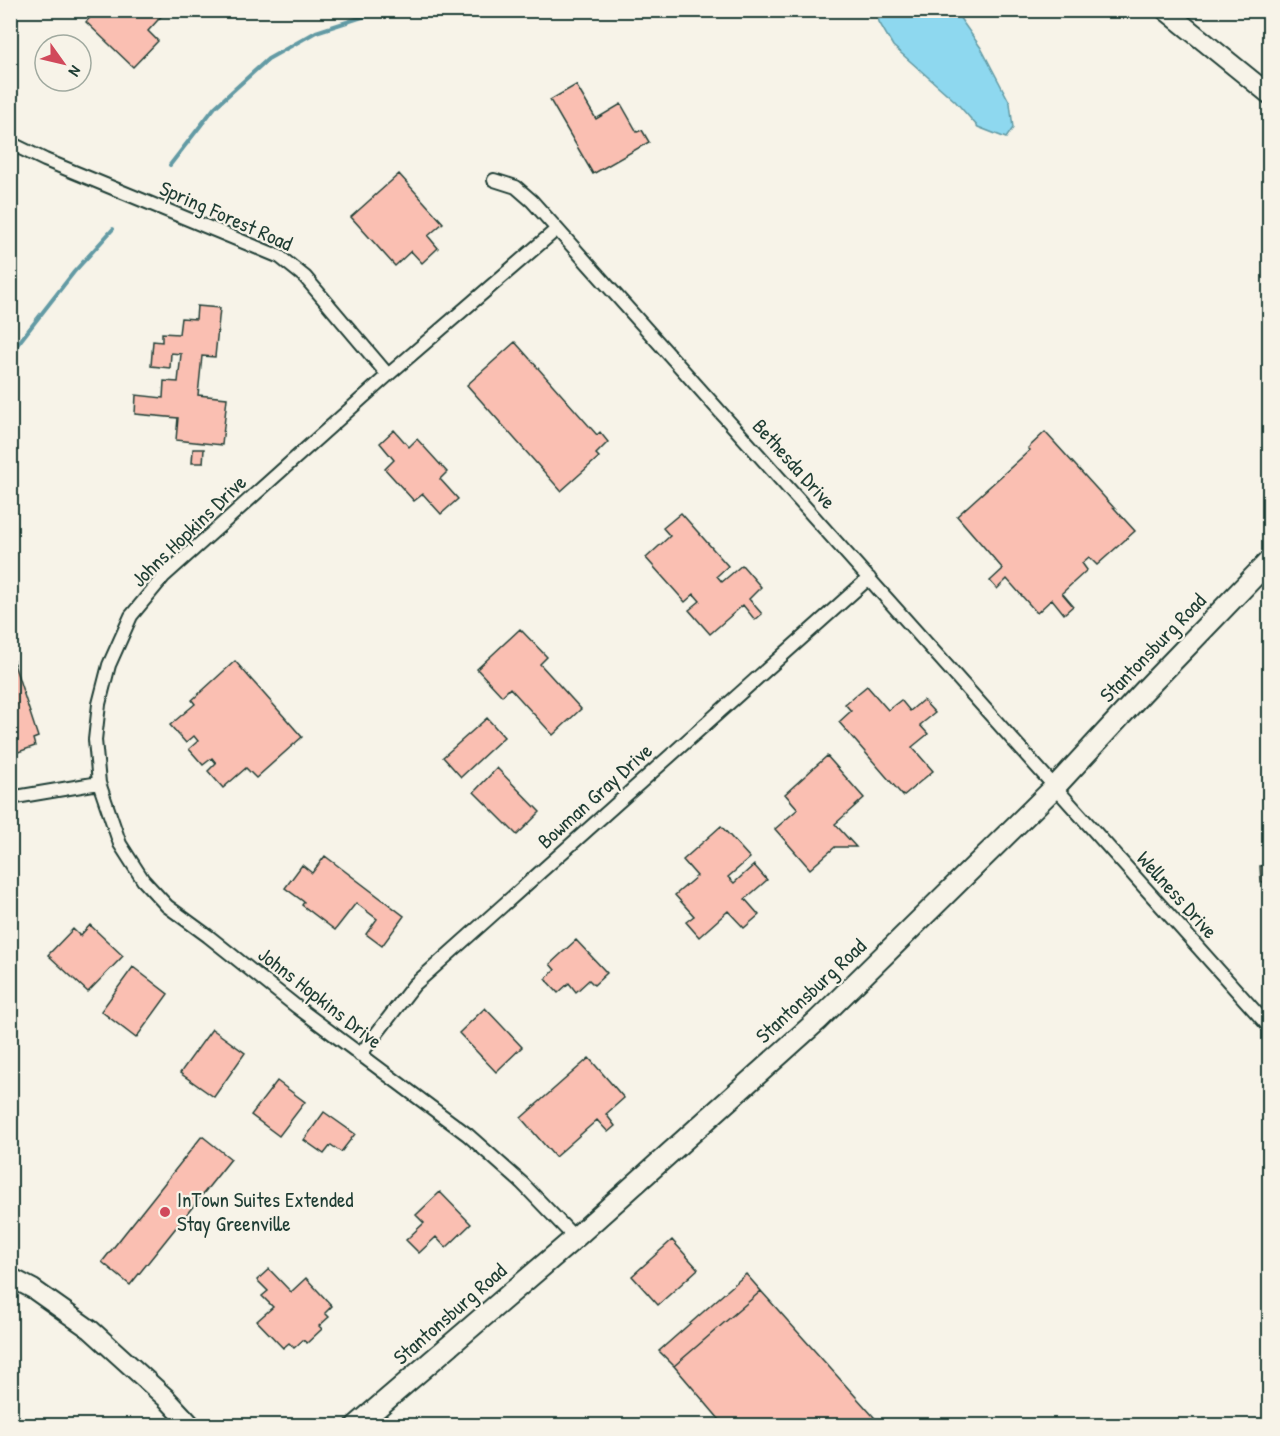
<svg xmlns="http://www.w3.org/2000/svg" width="1280" height="1436" viewBox="0 0 1280 1436" font-family="'Patrick Hand',sans-serif">
<style>
.water{fill:#8ed8ef;stroke:#629aa4;stroke-width:1.5}
.lines{fill:none;stroke-linecap:round;stroke-linejoin:round}
.stream{stroke:#629aa4;stroke-width:4}
.building{fill:#fabfb2;stroke:#1f3d34;stroke-width:1.5}
.minor-casing{stroke:#1f3d34;stroke-width:16}
.secondary-casing{stroke:#1f3d34;stroke-width:22}
.primary-casing{stroke:#1f3d34;stroke-width:24}
.minor{stroke:#f7f3e8;stroke-width:12}
.secondary{stroke:#f7f3e8;stroke-width:18}
.primary{stroke:#f7f3e8;stroke-width:20}
.poi-dot{fill:#d1495b;stroke:#f7f3e8;stroke-width:2}
.labels{text-anchor:middle;stroke-width:4.5;stroke-linejoin:round;paint-order:stroke}
.street-label{font-size:21px;fill:#1f3d34;stroke:#f7f3e8}
.poi-label{font-size:21px;fill:#1f3d34;stroke:#f7f3e8;text-anchor:start}
</style>
<rect width="100%" height="100%" fill="#f7f3e8"/>
<filter id="ink" filterUnits="userSpaceOnUse"><feTurbulence type="fractalNoise" baseFrequency=".0167" numOctaves="2"/><feDisplacementMap in="SourceGraphic" scale="12" xChannelSelector="R" yChannelSelector="G"/><feConvolveMatrix kernelMatrix="1 2 1 2 8 2 1 2 1" color-interpolation-filters="sRGB"/></filter>
<g filter="url(#ink)">
<path class="water" d="M877,11H955L981,48L1010,103L1013,128L1006,138L978,127L955,101L893,46L879,22Z"/>
<g class="lines">
<path class="stream" d="M170,165L215,107L268,59L316,32L384,10
M10,354L74,272L113,229"/>
</g>
<path class="building" d="M97,10H167L148,31L158,41L133,67L86,22Z
M576,85L596,119L621,104L637,132L642,130L649,142L593,174L550,100Z
M399,174L443,223L428,236L438,248L422,263L411,251L395,266L351,217Z
M197,306L220,308L215,357L202,356L198,395L227,398L222,445L176,440L178,418L135,414L136,395L163,398L164,381L178,382L181,354L171,353L170,368L151,366L153,341L162,342V333L179,334L181,318L196,319Z
M515,342L597,435L600,432L608,442L596,454L599,457L561,491L467,385Z
M394,430L409,447L417,439L447,472L440,479L458,499L441,514L423,494L414,501L385,469L394,460L380,443Z
M1045,432L1135,531L1097,565L1089,557L1082,563L1087,570L1062,593L1073,606L1064,614L1052,599L1037,613L1007,579L997,589L990,581L1003,569L957,516L1030,450L1028,448Z
M193,449H204L203,463H192Z
M681,513L728,566L717,576L722,582L742,565L761,587L749,599L762,614L755,620L743,605L710,634L689,610L700,601L694,594L685,602L646,558L670,536L663,528Z
M520,629L547,657L540,664L581,709L553,735L510,688L502,696L477,669Z
M10,652L38,737L33,739L35,746L10,755Z
M235,661L302,737L256,778L246,768L223,788L208,771L216,763L212,758L203,765L189,749L198,741L194,736L186,743L170,725L195,704L192,700Z
M867,686L888,710L901,700L910,711L923,700L935,713L920,725L928,734L912,747L933,771L903,796L839,722L851,711L845,704Z
M487,718L504,737L461,777L443,757Z
M827,756L864,798L835,824L856,847H835L810,869L775,829L798,809L785,794Z
M497,768L540,812L517,835L474,792Z
M721,826L750,858L728,877L734,883L754,865L767,880L745,899L759,915L744,928L728,911L699,937L686,922L694,916L675,895L697,876L683,860Z
M325,856L404,916L382,946L366,934L377,919L356,903L335,930L302,905L304,902L285,888L302,865L312,873Z
M1260,866H1270V882H1261Z
M90,925L123,956L88,992L48,955L73,929L80,936Z
M576,940L607,973L594,985L589,980L576,992L569,983L558,993L545,979L555,970L550,964Z
M133,967L168,994L136,1038L101,1011Z
M485,1008L522,1047L496,1072L459,1033Z
M212,1029L245,1053L214,1097L180,1073Z
M589,1058L624,1098L606,1114L615,1126L608,1132L597,1120L555,1157L521,1118Z
M277,1081L305,1102L279,1136L251,1115Z
M324,1112L355,1134L341,1152L331,1145L324,1154L304,1140Z
M202,1136L231,1159L130,1285L102,1262Z
M440,1192L471,1224L446,1248L436,1237L419,1253L406,1240L424,1223L416,1215Z
M672,1240L698,1269L658,1305L632,1276Z
M269,1269L291,1292L306,1278L332,1306L325,1313L329,1317L319,1326L322,1329L307,1343L303,1340L294,1348L289,1343L283,1348L257,1321L273,1307L262,1296L268,1291L257,1280Z
M746,1274L761,1291L674,1366L659,1351Z
M761,1291L882,1426H725L674,1366Z"/>
<g class="lines">
<defs>
<path id="minor" d="M10,143L45,160L280,257L305,277L388,375
M494,180L516,187L532,201L557,229L1270,1028
M557,229L388,375L164,576L131,616L109,665L99,704L95,740L99,783L120,844L143,880L167,906L208,936L297,1007L468,1135L522,1183L575,1238
M10,798L99,783
M360,1055L414,985L869,578"/>
<path id="secondary" d="M1165,10L1270,95
M10,1277L33,1289L91,1330L166,1398L192,1426"/>
<path id="primary" d="M356,1426L575,1238L818,1020L1055,787L1143,692L1270,560"/>
</defs>
<use href="#minor" class="minor-casing"/>
<use href="#secondary" class="secondary-casing"/>
<use href="#primary" class="primary-casing"/>
<use href="#minor" class="minor"/>
<use href="#secondary" class="secondary"/>
<use href="#primary" class="primary"/>
</g>
</g>
<circle class="poi-dot" cx="165" cy="1212" r="6"/>
<g class="labels">
<g class="street-label">
<text transform="translate(226 216) rotate(24)" y="7">Spring Forest Road</text>
<text transform="translate(794 464) rotate(48)" y="7">Bethesda Drive</text>
<text transform="translate(189 531) rotate(-44)" y="7">Johns Hopkins Drive</text>
<text transform="translate(1153 648) rotate(-46)" y="7">Stantonsburg Road</text>
<text transform="translate(595 796) rotate(-42)" y="7">Bowman Gray Drive</text>
<text transform="translate(1177 895) rotate(48)" y="7">Wellness Drive</text>
<text transform="translate(811 991) rotate(-43)" y="7">Stantonsburg Road</text>
<text transform="translate(320 998) rotate(38)" y="7">Johns Hopkins Drive</text>
<text transform="translate(450 1314) rotate(-41)" y="7">Stantonsburg Road</text>
</g>
<g class="poi-label">
<text x="177" y="1207">InTown Suites Extended<tspan x="177" dy="24">Stay Greenville</tspan></text>
</g>
</g>
<rect width="1280" height="1436" fill="none" stroke="#f7f3e8" stroke-width="36"/>
<rect x="18" y="18" width="1244" height="1400" fill="none" stroke="#1f3d34" stroke-width="2" filter="url(#ink)"/>
<g transform="translate(63 63) rotate(124)"><circle r="28" fill="#f7f3e8" stroke="#a1aaa0" stroke-width="1.5"/>
<path d="M0-4.5L10 22L0 15L-10 22Z" fill="#d1495b"/>
<text y="-9" font-size="16" font-weight="bold" text-anchor="middle" fill="#1f3d34">N</text>
</g>
</svg>
